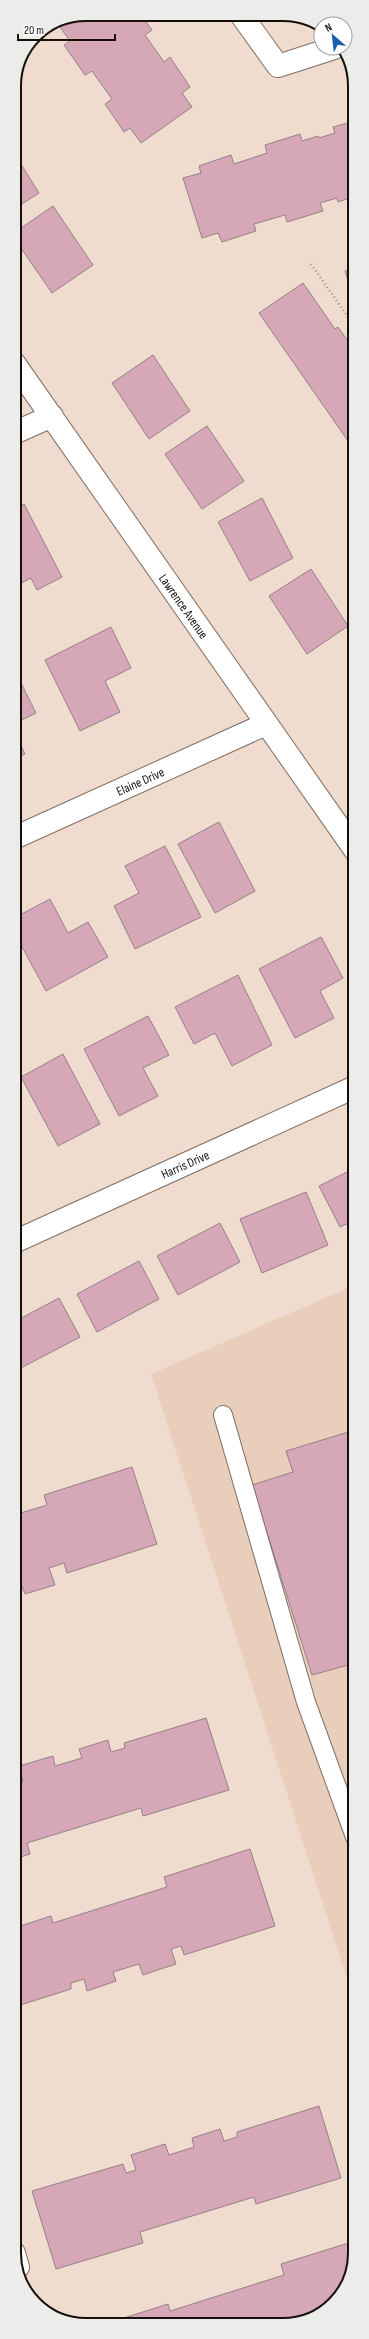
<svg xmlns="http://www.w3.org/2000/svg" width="369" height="2339" viewBox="0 0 369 2339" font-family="'Sofia Sans Condensed',sans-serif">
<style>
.built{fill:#e8cebb}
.building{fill:#d6a7b7;stroke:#968087}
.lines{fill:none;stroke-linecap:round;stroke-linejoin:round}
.lane-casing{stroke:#7f6e61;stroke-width:20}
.street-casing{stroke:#7f6e61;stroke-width:24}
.path{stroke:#9d8f84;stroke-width:2.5;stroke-dasharray:1 3;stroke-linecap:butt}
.lane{stroke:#fff;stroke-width:18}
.street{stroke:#fff;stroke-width:22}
.labels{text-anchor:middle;stroke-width:4;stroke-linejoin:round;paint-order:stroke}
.street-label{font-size:13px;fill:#160f0a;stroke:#fff}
.rim{fill:none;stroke:#160f0a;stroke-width:2}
</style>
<rect width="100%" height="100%" fill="#efdcce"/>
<path class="built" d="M355,1285V2003L151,1374Z"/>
<path class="building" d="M86,14L141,15L152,30L145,35L164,62L170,57L190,87L182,93L192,107L141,143L130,128L124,132L105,104L112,99L92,71L85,75L64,45L70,41L60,27L62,26L58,20Z
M355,121V202L353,197L338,202L337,198L320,203L323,211L287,222L285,215L254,224L256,231L222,242L218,233L202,238L183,178L201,173L199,166L231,155L234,164L267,153L265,145L300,134L302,141L318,136L319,138L335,133L333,127Z
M14,153L39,193L14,209Z
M53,206L93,265L52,293L14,238V233Z
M355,268V303L345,271Z
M303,283L335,329L338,327L355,351V451L259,313Z
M153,355L190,411L149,439L112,383Z
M207,426L244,481L202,509L165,454Z
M262,498L293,558L250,581L218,522Z
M24,504L62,577L37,590L31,578L14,587V510Z
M311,569L348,626L307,654L269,596Z
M111,627L131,668L105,681L120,712L80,731L45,660Z
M16,673L36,713L14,724V674Z
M14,731L25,754L14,759Z
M219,822L255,891L215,913L178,844Z
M165,846L201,917L135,949L114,906L139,893L125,866Z
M50,899L68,933L88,922L108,957L46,991L14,932V918Z
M321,937L343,978L320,991L334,1018L295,1038L259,969Z
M238,975L272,1045L232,1066L215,1033L194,1044L175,1007Z
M148,1016L169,1055L143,1068L158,1096L119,1116L84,1049Z
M63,1054L100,1124L58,1146L21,1077Z
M355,1168V1220L340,1227L319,1186Z
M306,1192L328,1245L262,1273L240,1219Z
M220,1223L240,1262L178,1295L157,1256Z
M139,1261L159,1299L97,1332L77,1294Z
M59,1298L80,1337L19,1369L14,1360V1322Z
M355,1430V1674L352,1664L312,1675L252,1485L293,1472L286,1451Z
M132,1467L157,1544L67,1573L64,1563L49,1568L55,1585L25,1594L21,1584L14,1586V1515L47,1505L44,1495Z
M206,1718L229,1790L143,1816L141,1808L27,1843L30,1854L14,1859V1784L23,1781L19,1766L53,1756L55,1766L82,1758L79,1749L108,1740L111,1752L125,1748L124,1743Z
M250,1849L275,1926L184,1955L181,1946L171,1949L176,1964L143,1975L139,1964L113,1972L116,1981L87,1991L84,1979L71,1983V1989L14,2007V1928L51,1916L53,1923L167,1887L164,1877Z
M319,2106L341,2178L256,2204L254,2197L140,2232L143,2243L56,2269L32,2191L123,2164L126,2173L136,2170L131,2155L165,2144L169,2155L194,2147L192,2138L220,2129L224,2141L237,2137V2132Z
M355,2241V2253L337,2301L314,2318L288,2325L108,2323L168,2304L170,2311L284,2275L281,2264Z"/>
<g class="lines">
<defs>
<path id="lane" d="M223,1415L306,1702L355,1837"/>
<path id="street" d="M242,16L278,66L334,48
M14,363L355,850
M14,433L52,416
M14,838L266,724
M14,1242L355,1087
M14,2253L18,2267"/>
</defs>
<use href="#lane" class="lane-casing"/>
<use href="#street" class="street-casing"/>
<path class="path" d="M311,264L355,327"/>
<use href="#lane" class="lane"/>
<use href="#street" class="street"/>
</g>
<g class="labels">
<g class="street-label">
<text transform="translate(184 606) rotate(55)" y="5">Lawrence Avenue</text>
<text transform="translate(140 781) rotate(-24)" y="5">Elaine Drive</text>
<text transform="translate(185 1164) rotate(-24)" y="5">Harris Drive</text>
</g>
</g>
<path d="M0 0H369V2339H0ZM86 21H283A65 65 0 0 1 348 86V2253A65 65 0 0 1 283 2318H86A65 65 0 0 1 21 2253V86A65 65 0 0 1 86 21Z" fill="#ececeb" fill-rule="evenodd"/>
<path class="rim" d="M86 21H283A65 65 0 0 1 348 86V2253A65 65 0 0 1 283 2318H86A65 65 0 0 1 21 2253V86A65 65 0 0 1 86 21Z"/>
<g transform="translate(333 36) rotate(332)"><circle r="19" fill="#ffffff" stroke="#a29f9d"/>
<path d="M0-3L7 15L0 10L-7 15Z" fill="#185eae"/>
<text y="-6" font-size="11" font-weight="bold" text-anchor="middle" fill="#160f0a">N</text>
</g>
<path d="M18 34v6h97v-6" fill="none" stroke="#160f0a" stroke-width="2"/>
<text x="24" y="34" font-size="12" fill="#160f0a" stroke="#ffffff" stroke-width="3" paint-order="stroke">20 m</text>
</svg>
